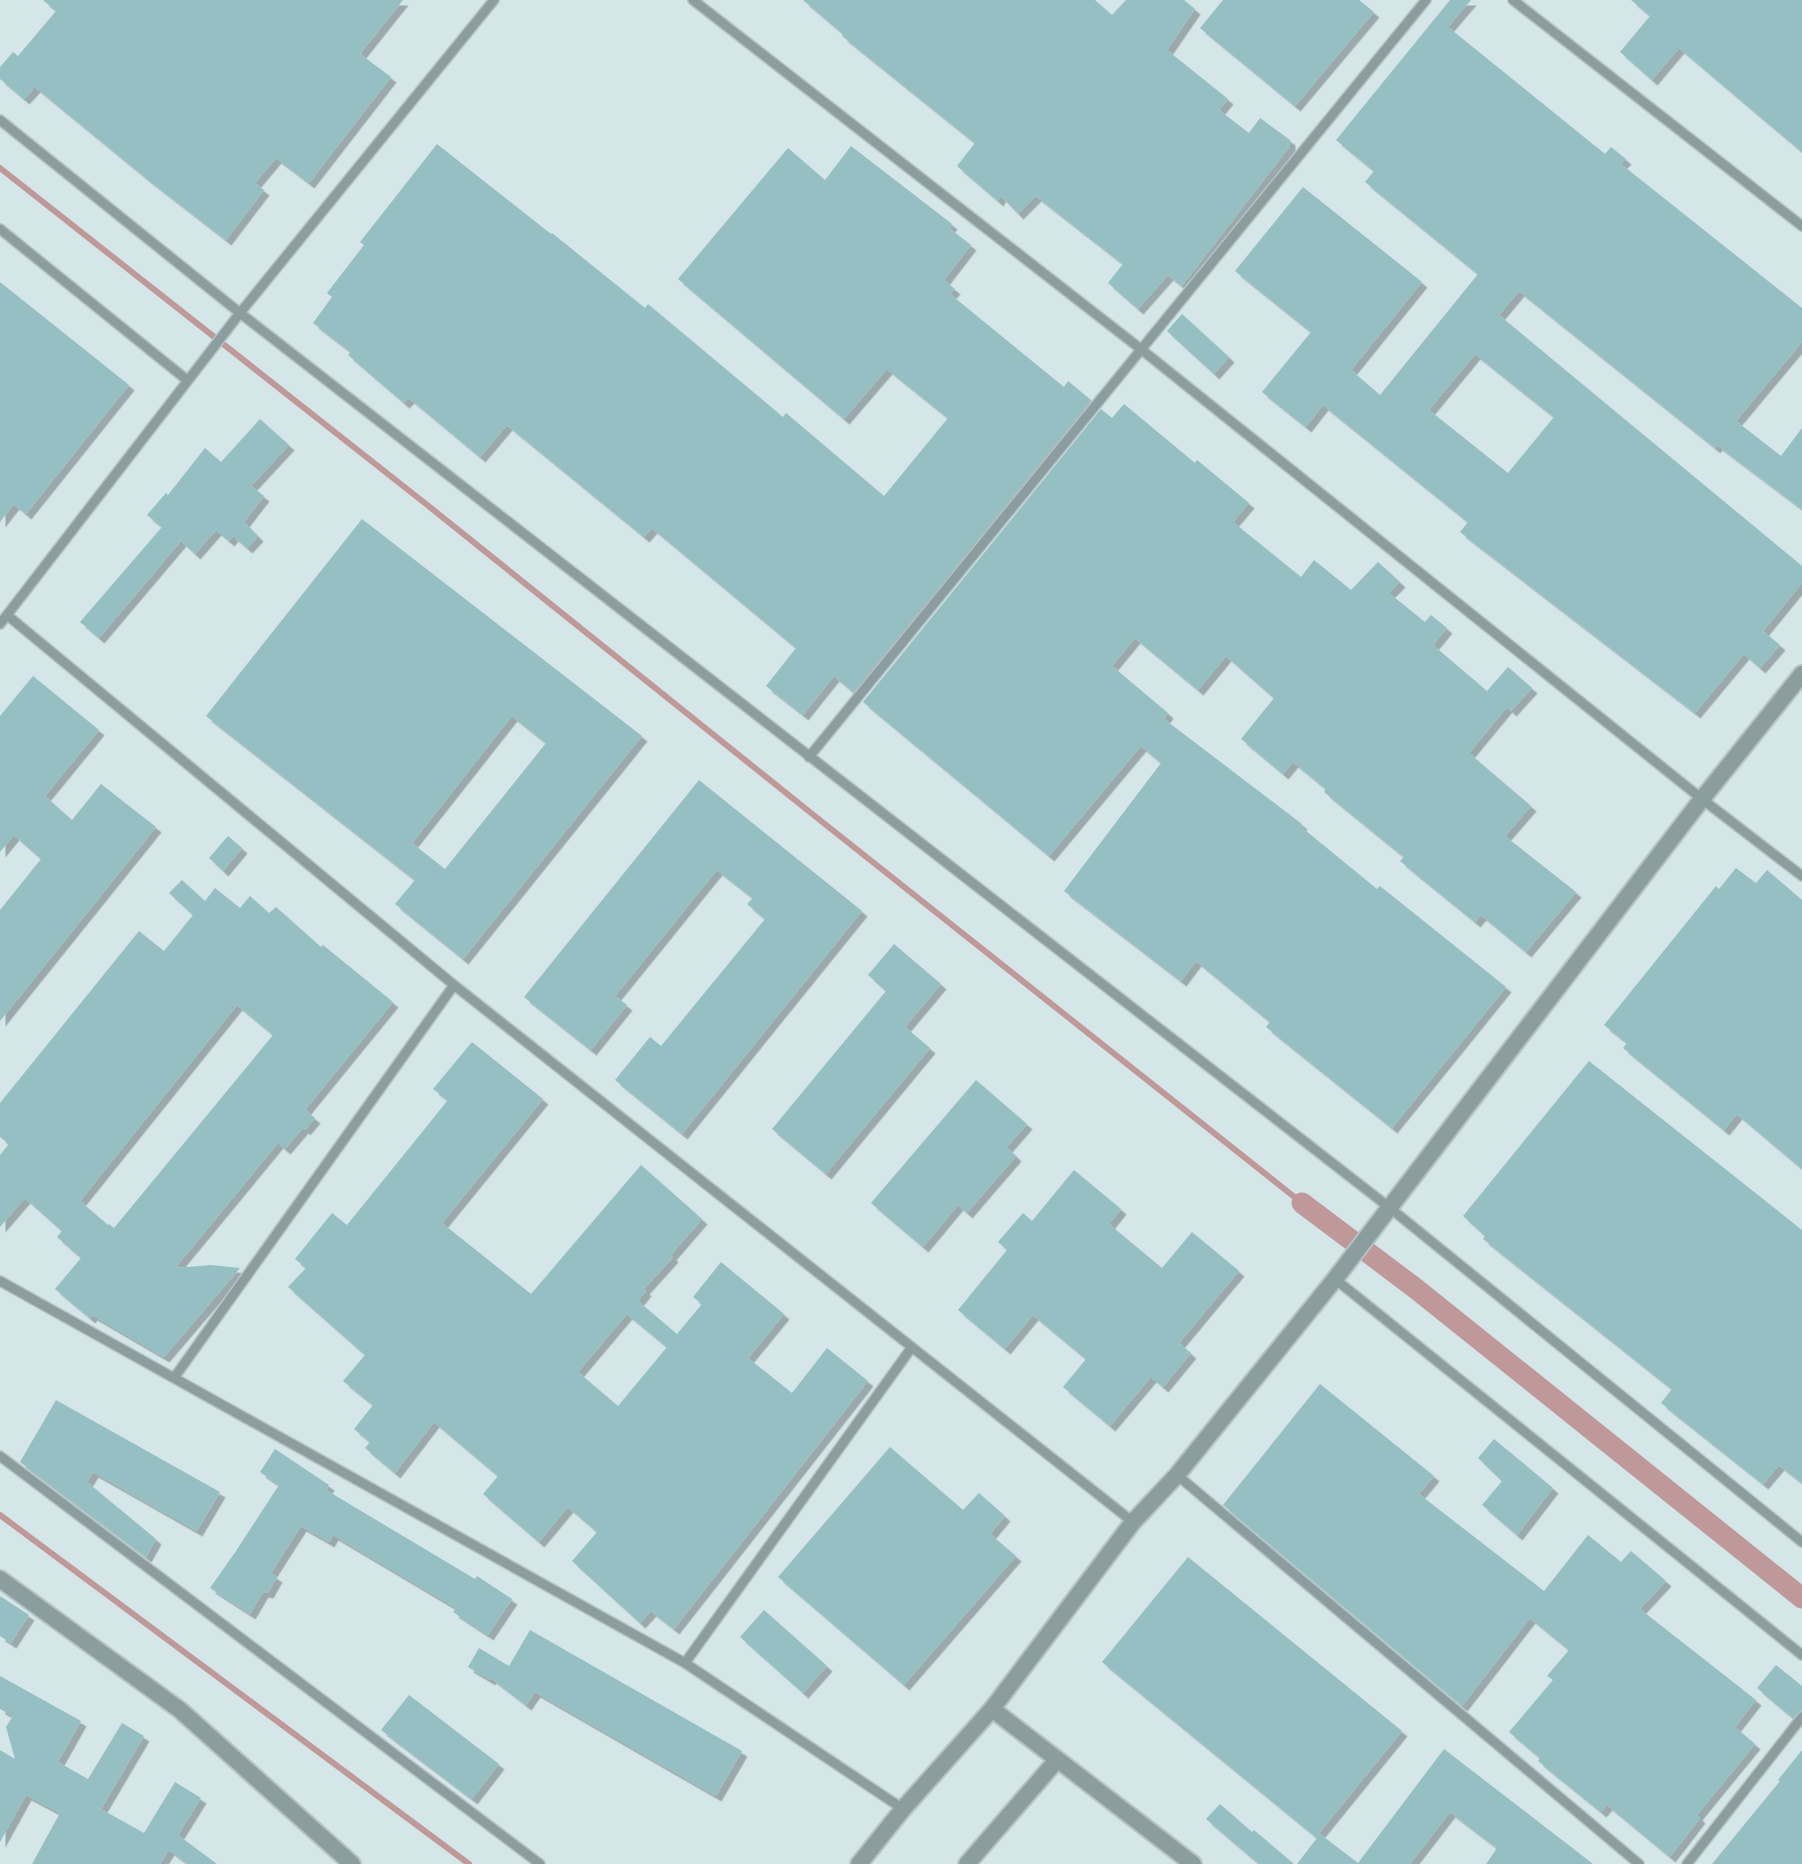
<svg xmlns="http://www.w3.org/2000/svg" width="1802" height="1864" viewBox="0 0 1802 1864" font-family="Roboto,sans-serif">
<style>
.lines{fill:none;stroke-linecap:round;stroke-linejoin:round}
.stream{stroke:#bf9999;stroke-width:6}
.canal{stroke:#bf9999;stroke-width:21}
.building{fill:#95bfc3;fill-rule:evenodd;filter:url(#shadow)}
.service-casing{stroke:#b4c4c6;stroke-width:12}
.tertiary-casing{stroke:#b4c4c6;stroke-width:20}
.service{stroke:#8c9d9f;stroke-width:9}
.tertiary{stroke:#8c9d9f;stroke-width:16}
</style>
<defs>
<filter id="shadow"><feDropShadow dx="5.5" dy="5.5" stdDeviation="0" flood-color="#0004"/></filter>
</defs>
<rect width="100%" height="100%" fill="#d4e6e8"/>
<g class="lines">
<path class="stream" d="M0,168L426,504L811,813L1302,1203
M0,1515L469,1864"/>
<path class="canal" d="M1302,1203L1415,1288L1802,1598"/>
</g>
<path class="building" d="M43,0H403L360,54L391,77L309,183L276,158L255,183L264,190L226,240L146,178L35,87L24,99L0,79V67L13,52L18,56L56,11Z
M803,0H1095L1112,15L1126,0H1184L1195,9L1167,50L1228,99L1219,110L1249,133L1260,118L1290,140V146L1182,286L1168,275L1138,309L1108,283L1123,264L1036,196L1018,214L1001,196L998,201L957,166L975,143L842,36L843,34Z
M1223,0H1359L1374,12L1295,106L1200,28Z
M1450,0H1471L1448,27L1605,154L1611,147L1626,159L1621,164L1802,308V342L1736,421L1781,456L1802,428V509L1717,445L1715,448L1519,291L1499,315L1802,566V583L1763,631L1780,645L1760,668L1744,654L1695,713L1460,532L1468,522L1323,405L1306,427L1262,392L1311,332L1235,271L1303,187L1422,282L1351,370L1380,395L1478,274L1365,182L1374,171L1336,140ZM1475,354L1554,417L1508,473L1429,410Z
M1631,0H1802V152L1679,48L1652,80L1620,52L1650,16Z
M437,144L551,234L552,233L645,308L648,304L783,417L786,413L884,496L948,418L887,369L844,419L678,279L788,148L825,180L851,146L952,224L949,228L971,245L944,280L955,289L950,294L1064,387L1068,381L1091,400L853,692L834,676L803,715L766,686L796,648L652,528L644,537L507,425L480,457L409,398L404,403L348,355L351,352L313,323L332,297L327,293L364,245L360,242Z
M0,282L129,385L26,514L14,504L0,522Z
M1182,314L1229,357L1214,374L1167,331Z
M1124,404L1195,463L1197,460L1249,503L1233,522L1301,577L1314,560L1351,590L1378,562L1400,582L1389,593L1425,622L1431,615L1447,628L1433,645L1487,691L1508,667L1532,688L1511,711L1507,707L1469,753L1531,806L1505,836L1576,892L1526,952L1481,915L1475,922L1400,861L1404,857L1324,792L1326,789L1293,762L1283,774L1241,739L1274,698L1226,656L1198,690L1135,638L1112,666L1168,713L1164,719L1302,824L1300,826L1377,889L1380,886L1506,987L1392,1128L1266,1027L1270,1022L1196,961L1181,981L1064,891L1161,763L1141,746L1049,856L863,702L1101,409L1112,418Z
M260,419L289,445L251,486L264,496L244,522L258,536L247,548L233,536L229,541L216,530L195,554L181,541L99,638L80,622L162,527L147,515L166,493L168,495L205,448L221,462Z
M362,519L642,736L463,959L395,904L415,880L206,716ZM512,716L546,743L445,869L412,843Z
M33,676L99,730L45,796L72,820L101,784L156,827L0,1021V910L41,859L14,835L0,852V716Z
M699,780L862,911L682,1134L615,1080L650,1037L661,1046L765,919L747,904L753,898L717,870L615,996L627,1005L591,1050L524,997Z
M228,836L242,848L223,871L209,858Z
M1736,868L1756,883L1767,870L1802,900V1169L1737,1114L1724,1130L1623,1048L1627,1043L1604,1025L1716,886L1719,889Z
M182,880L205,901L215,888L240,908L250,896L269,913L276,907L321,947L323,945L393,1002L305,1110L315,1118L305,1130L303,1128L285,1149L278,1143L175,1268L211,1265L240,1268L164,1357L92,1315L90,1318L55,1289L81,1258L57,1237L62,1231L25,1198L0,1227V1155L9,1144L0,1137V1103L139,931L164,951L193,915L169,893ZM237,1005L273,1035L114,1228L109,1224L108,1225L80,1201Z
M894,944L941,984L905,1027L930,1048L826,1174L772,1129L886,991L868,975Z
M472,1042L543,1099L442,1223L531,1294L641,1165L702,1219L671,1255L673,1257L644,1289L646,1291L638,1301L677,1334L702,1304L693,1297L721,1262L784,1314L748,1358L792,1393L827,1348L868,1381L674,1629L651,1611L640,1623L572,1561L597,1532L568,1507L539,1542L483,1494L498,1476L434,1422L395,1473L365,1448L370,1442L354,1429L373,1405L343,1381L365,1355L288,1287L306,1268L295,1259L332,1213L347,1225L448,1100L433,1089ZM627,1314L667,1347L618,1406L578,1372Z
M1589,1061L1802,1230V1483L1779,1465L1763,1484L1661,1403L1672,1389L1483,1239L1485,1236L1463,1216Z
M976,1080L1027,1124L1007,1147L1016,1156L967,1213L958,1205L923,1247L871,1203Z
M1074,1170L1121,1209L1109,1224L1162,1268L1192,1232L1239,1271L1179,1343L1191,1353L1163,1387L1151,1377L1110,1426L1063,1387L1086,1359L1033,1315L1005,1349L958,1310L1007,1250L998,1242L1023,1213L1032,1221Z
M1320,1384L1434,1476L1419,1494L1544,1591L1588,1535L1621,1562L1631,1551L1666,1581L1640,1609L1756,1700L1735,1727L1755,1744L1697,1815L1700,1818L1670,1857L1607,1805L1601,1812L1538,1761L1540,1758L1509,1732L1553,1680L1547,1676L1569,1650L1530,1618L1462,1706L1223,1505Z
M56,1400L220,1492L197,1531L93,1472L87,1482L156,1539L146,1557L20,1462Z
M1494,1439L1553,1488L1517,1535L1482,1505L1502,1481L1478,1458Z
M890,1447L963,1510L979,1493L1005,1516L990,1534L1016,1556L904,1685L778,1577Z
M275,1449L329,1485L326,1490L475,1579L477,1576L512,1599L488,1635L453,1612L456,1608L333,1535L329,1542L301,1526L271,1573L277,1577L268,1593L263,1592L250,1614L210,1588L236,1551L279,1485L260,1472Z
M1188,1557L1402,1731L1316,1837L1102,1662Z
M0,1596L29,1615L11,1643L0,1636Z
M764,1610L827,1666L803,1693L740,1637Z
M530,1630L742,1751L716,1796L535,1692L526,1705L491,1678L490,1680L468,1667L479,1648L509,1666Z
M1776,1665L1802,1686V1710L1793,1718L1757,1688Z
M0,1676L81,1721L58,1762L88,1779L122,1723L144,1736L101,1809L144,1833L175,1782L201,1798L178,1835L217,1864H188L169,1850L160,1864H32L60,1813L26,1795L0,1842V1750L15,1759L6,1727L13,1716L0,1709Z
M409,1695L499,1764L472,1799L381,1730Z
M1444,1749L1593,1864H1486L1497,1848L1450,1812L1410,1864H1297L1320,1834L1358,1863Z
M1802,1750V1864H1712L1780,1781L1778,1780Z
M1220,1804L1252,1832L1254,1830L1294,1864H1259L1206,1819Z"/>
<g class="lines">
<defs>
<path id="service" d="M693,0L1142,350L1702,799L1802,876
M1513,0L1802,226
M0,120L240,313L1390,1208L1802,1542
M0,229L187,380
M7,615L454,985L1133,1522
M0,624L240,313L494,0
M809,757L1426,0
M1335,1279L1802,1655
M0,1281L685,1663L903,1809
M174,1378L454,985
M0,1456L540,1864
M1177,1475L1639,1864
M685,1663L912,1347
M1687,1864L1802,1717"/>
<path id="tertiary" d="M0,1579L180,1710L352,1864
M992,1709L1193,1864
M859,1864L903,1809L992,1709L1133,1522L1177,1475L1335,1279L1702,799L1802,674
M967,1864L1057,1760"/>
</defs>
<use href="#service" class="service-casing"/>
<use href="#tertiary" class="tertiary-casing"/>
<use href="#service" class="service"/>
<use href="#tertiary" class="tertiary"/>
</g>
</svg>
